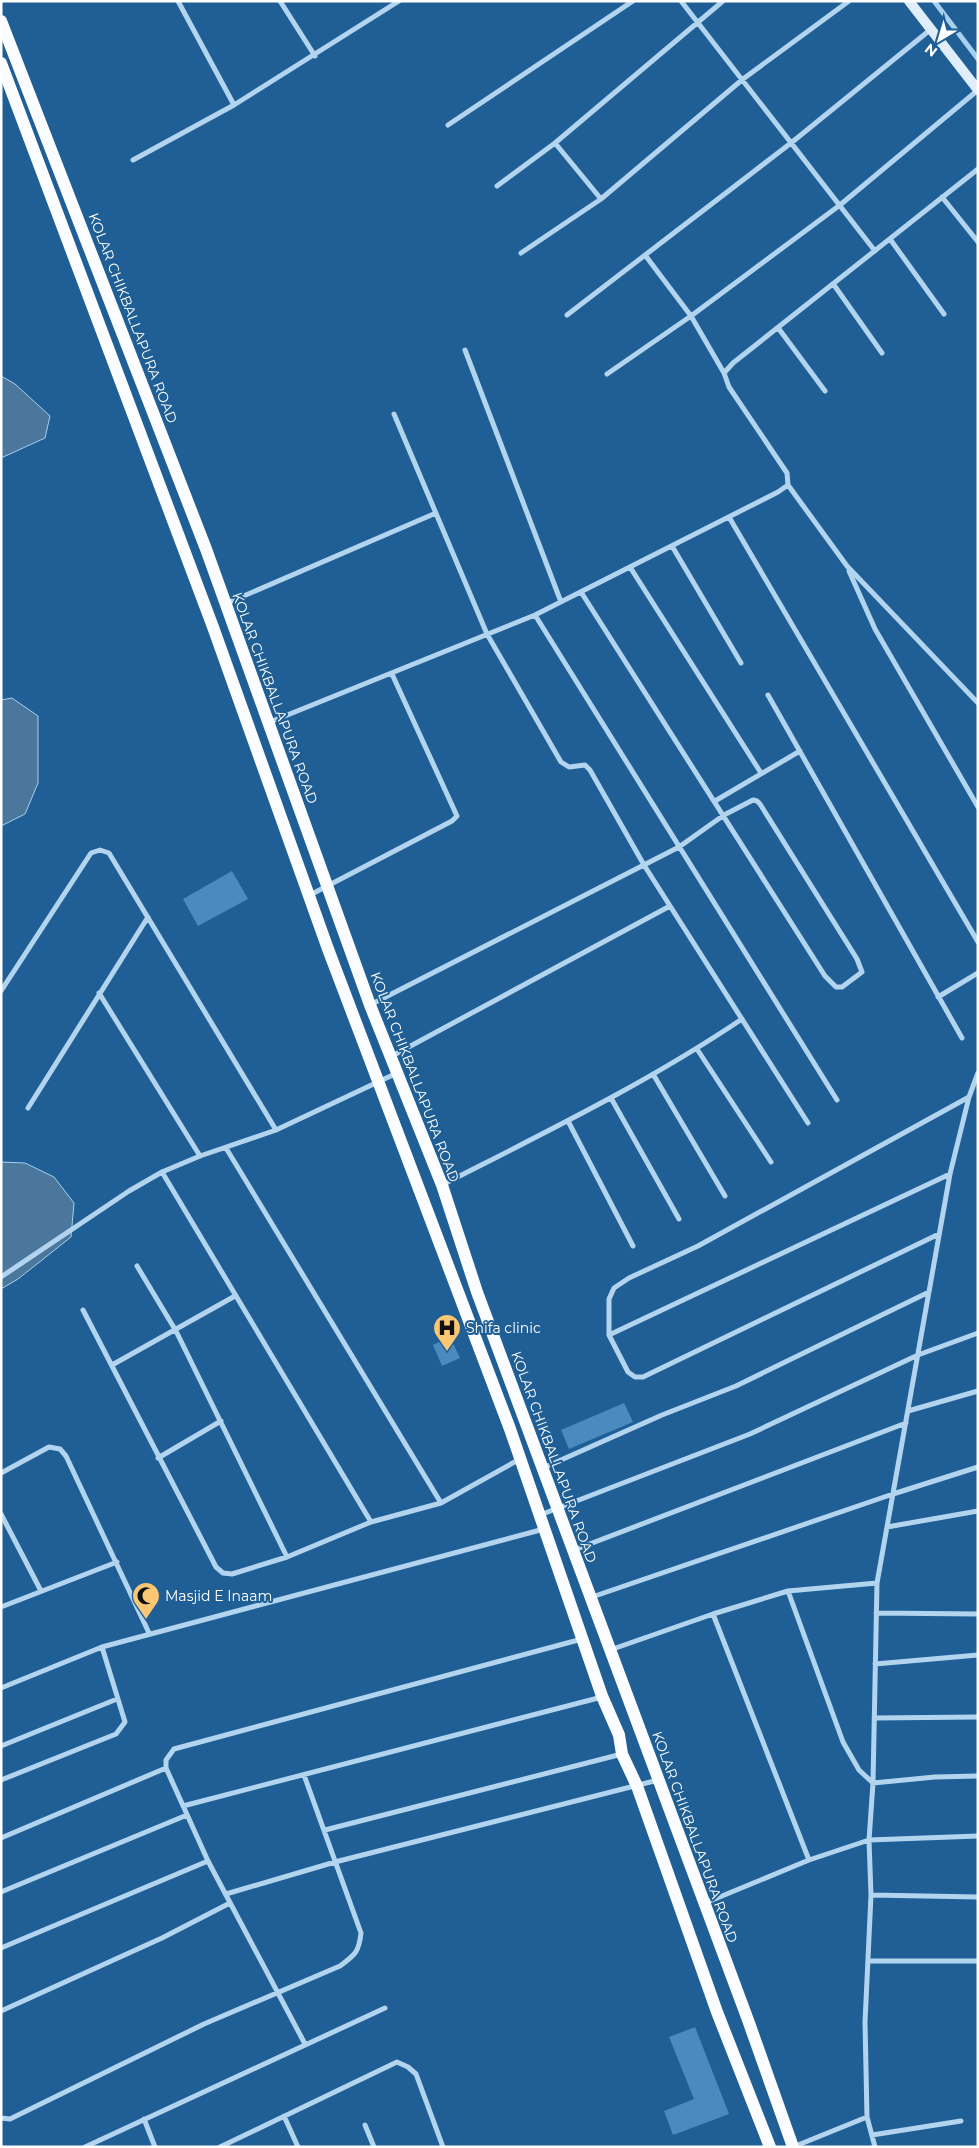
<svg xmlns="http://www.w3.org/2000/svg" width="979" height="2148" viewBox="0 0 979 2148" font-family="Montserrat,sans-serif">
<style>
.water{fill:#4b779d;stroke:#a6d0f0}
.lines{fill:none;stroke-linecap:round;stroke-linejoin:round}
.stream{stroke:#a6d0f0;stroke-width:5}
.building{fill:#4b8abe}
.street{stroke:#b3d4ef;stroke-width:5}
.secondary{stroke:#e0eefb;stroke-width:10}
.primary{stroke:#fafcff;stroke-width:12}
.labels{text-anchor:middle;stroke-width:4;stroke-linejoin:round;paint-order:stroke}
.street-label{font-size:14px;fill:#fff;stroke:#1f5f95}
.poi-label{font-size:14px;fill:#fff;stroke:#1f5f95;text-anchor:start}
</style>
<rect width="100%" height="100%" fill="#1f5f95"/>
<path class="water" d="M1,376L15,384L50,416L45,438L1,458Z
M12,698L38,716V783L25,814L1,826V700Z
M1,1162L25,1163L54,1177L74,1203L71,1237L18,1279L1,1289Z"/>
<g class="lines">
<path class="stream" d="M934,1L978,59"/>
</g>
<path class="building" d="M232,871L248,899L198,926L183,899Z
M450,1337L460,1358L442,1366L433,1345Z
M624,1403L633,1422L569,1449L561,1430Z
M695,2027L729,2114L673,2135L664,2111L694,2099L669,2037Z"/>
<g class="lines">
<path class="street" d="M178,1L234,105
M280,1L315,56
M681,1L875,251
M448,125L633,1
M555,143L601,199
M133,160L234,105L399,1
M497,186L555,143L723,1
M942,197L978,242
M890,239L944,314
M521,253L601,199L743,79L849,1
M645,255L691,316L724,373
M834,285L882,353
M567,315L791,143L930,30
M779,329L825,391
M465,350L561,602
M607,374L691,316L840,205L978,90
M394,414L487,634L561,762L569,767L585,765L590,770L644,865L808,1123
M788,485L847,566L978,703
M729,517L978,942
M672,546L741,663
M630,567L761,773
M849,571L875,629L978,807
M225,604L436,513
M535,615L837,1100
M768,695L962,1038
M270,722L535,615L778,492L788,485L787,473L729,387L724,373L733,363L978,169
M715,801L800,751
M310,895L452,821L457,816L392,674
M1,991L91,853L100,850L109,853L276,1130
M99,993L200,1156
M938,997L978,973
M370,1005L679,847L724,815L753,800L757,801L760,804L857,959L862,972L842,987H836L825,976L581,592
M697,1049L771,1162
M392,1056L670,906
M653,1074L725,1196
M611,1098L679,1219
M28,1108L148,917
M568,1121L633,1246
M226,1148L441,1503
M162,1172L371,1522
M442,1185C544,1133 647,1083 742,1019
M939,1234L643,1377H635L628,1372L609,1335V1299L614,1288L629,1278L698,1246L969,1097
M137,1266L176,1331L287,1557
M1,1277L129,1191L162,1172L200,1156L276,1130L397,1073
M83,1310L216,1567L223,1573L232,1574L287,1557L371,1522L441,1503L520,1459
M609,1335L950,1174
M112,1365L235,1296
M908,1411L978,1391
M158,1458L221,1421
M543,1468L662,1415L736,1386L929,1292
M1,1473L49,1447L60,1449L66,1456L149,1633
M1,1514L41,1591
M540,1515L750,1434L918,1355L978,1333
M887,1527L978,1511
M574,1550L906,1423
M788,1591L843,1742L859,1770L873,1783L935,1777L978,1776
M592,1597L893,1494L978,1467
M1,1607L117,1562
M876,1613L978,1614
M713,1614L809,1860
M610,1650L713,1614L788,1591L877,1583
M875,1664L978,1655
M1,1688L102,1647L544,1529
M874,1718L978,1717
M1,1746L117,1699
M1,1780L116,1734L125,1722L102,1647
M183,1806L602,1697
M325,1830L622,1754
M1,1838L166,1768
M1,1892L187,1815
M226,1894L335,1862L658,1780
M871,1895L978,1897
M705,1903L809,1860L869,1840L978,1836
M1,1948L208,1861
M868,1961H978
M1,2011L162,1938L230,1903
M305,2044L208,1861L166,1768V1760L174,1749L582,1639
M284,2116L298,2147
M1,2118L10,2119L204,2024L340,1966C355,1955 359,1952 361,1933L304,1775
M144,2119L155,2147
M365,2125L374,2147
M872,2135L961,2121
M85,2147L385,2008
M220,2147L397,2062L408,2067L416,2074L443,2147
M793,2147L867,2117
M875,2147L867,2117L865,2022L871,1895L869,1840L873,1783L877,1583L950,1174L969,1097L978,1073"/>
<path class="secondary" d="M909,1L978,90"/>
<path class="primary" d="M1,21L206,549L370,1005L442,1185L477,1292L748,2020L793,2147
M1,63L213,627L328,949L510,1429L602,1696L619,1735L622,1754L637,1786L717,2012L770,2147"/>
</g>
<defs>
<symbol id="hospital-pin" viewBox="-11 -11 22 30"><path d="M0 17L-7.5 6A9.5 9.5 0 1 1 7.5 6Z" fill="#fcc773" stroke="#1f5f95"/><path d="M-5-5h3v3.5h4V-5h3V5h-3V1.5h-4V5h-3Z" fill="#111"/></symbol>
<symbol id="mosque-pin" viewBox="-11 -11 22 30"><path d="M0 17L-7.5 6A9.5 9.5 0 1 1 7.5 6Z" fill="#fcc773" stroke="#1f5f95"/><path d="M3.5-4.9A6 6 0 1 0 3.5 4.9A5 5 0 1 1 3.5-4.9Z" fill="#111"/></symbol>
</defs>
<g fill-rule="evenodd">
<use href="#hospital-pin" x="431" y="1312" width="32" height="43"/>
<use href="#mosque-pin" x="130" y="1580" width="32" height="43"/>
</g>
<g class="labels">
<g class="street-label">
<text transform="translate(133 318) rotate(69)" y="5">KOLAR CHIKBALLAPURA ROAD</text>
<text transform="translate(275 698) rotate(70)" y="5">KOLAR CHIKBALLAPURA ROAD</text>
<text transform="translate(415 1077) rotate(69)" y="5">KOLAR CHIKBALLAPURA ROAD</text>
<text transform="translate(554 1457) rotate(70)" y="5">KOLAR CHIKBALLAPURA ROAD</text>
<text transform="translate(695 1837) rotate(70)" y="5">KOLAR CHIKBALLAPURA ROAD</text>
</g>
<g class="poi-label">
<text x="466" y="1333">Shifa clinic</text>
<text x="165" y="1601">Masjid E Inaam</text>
</g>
</g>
<rect width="979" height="2148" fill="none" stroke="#ffffff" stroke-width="5"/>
<g transform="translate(939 40) rotate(218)" stroke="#1f5f95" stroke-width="4" paint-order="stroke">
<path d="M0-4L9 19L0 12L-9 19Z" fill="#ffffff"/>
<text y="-8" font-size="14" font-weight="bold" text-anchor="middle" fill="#ffffff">N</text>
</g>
</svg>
